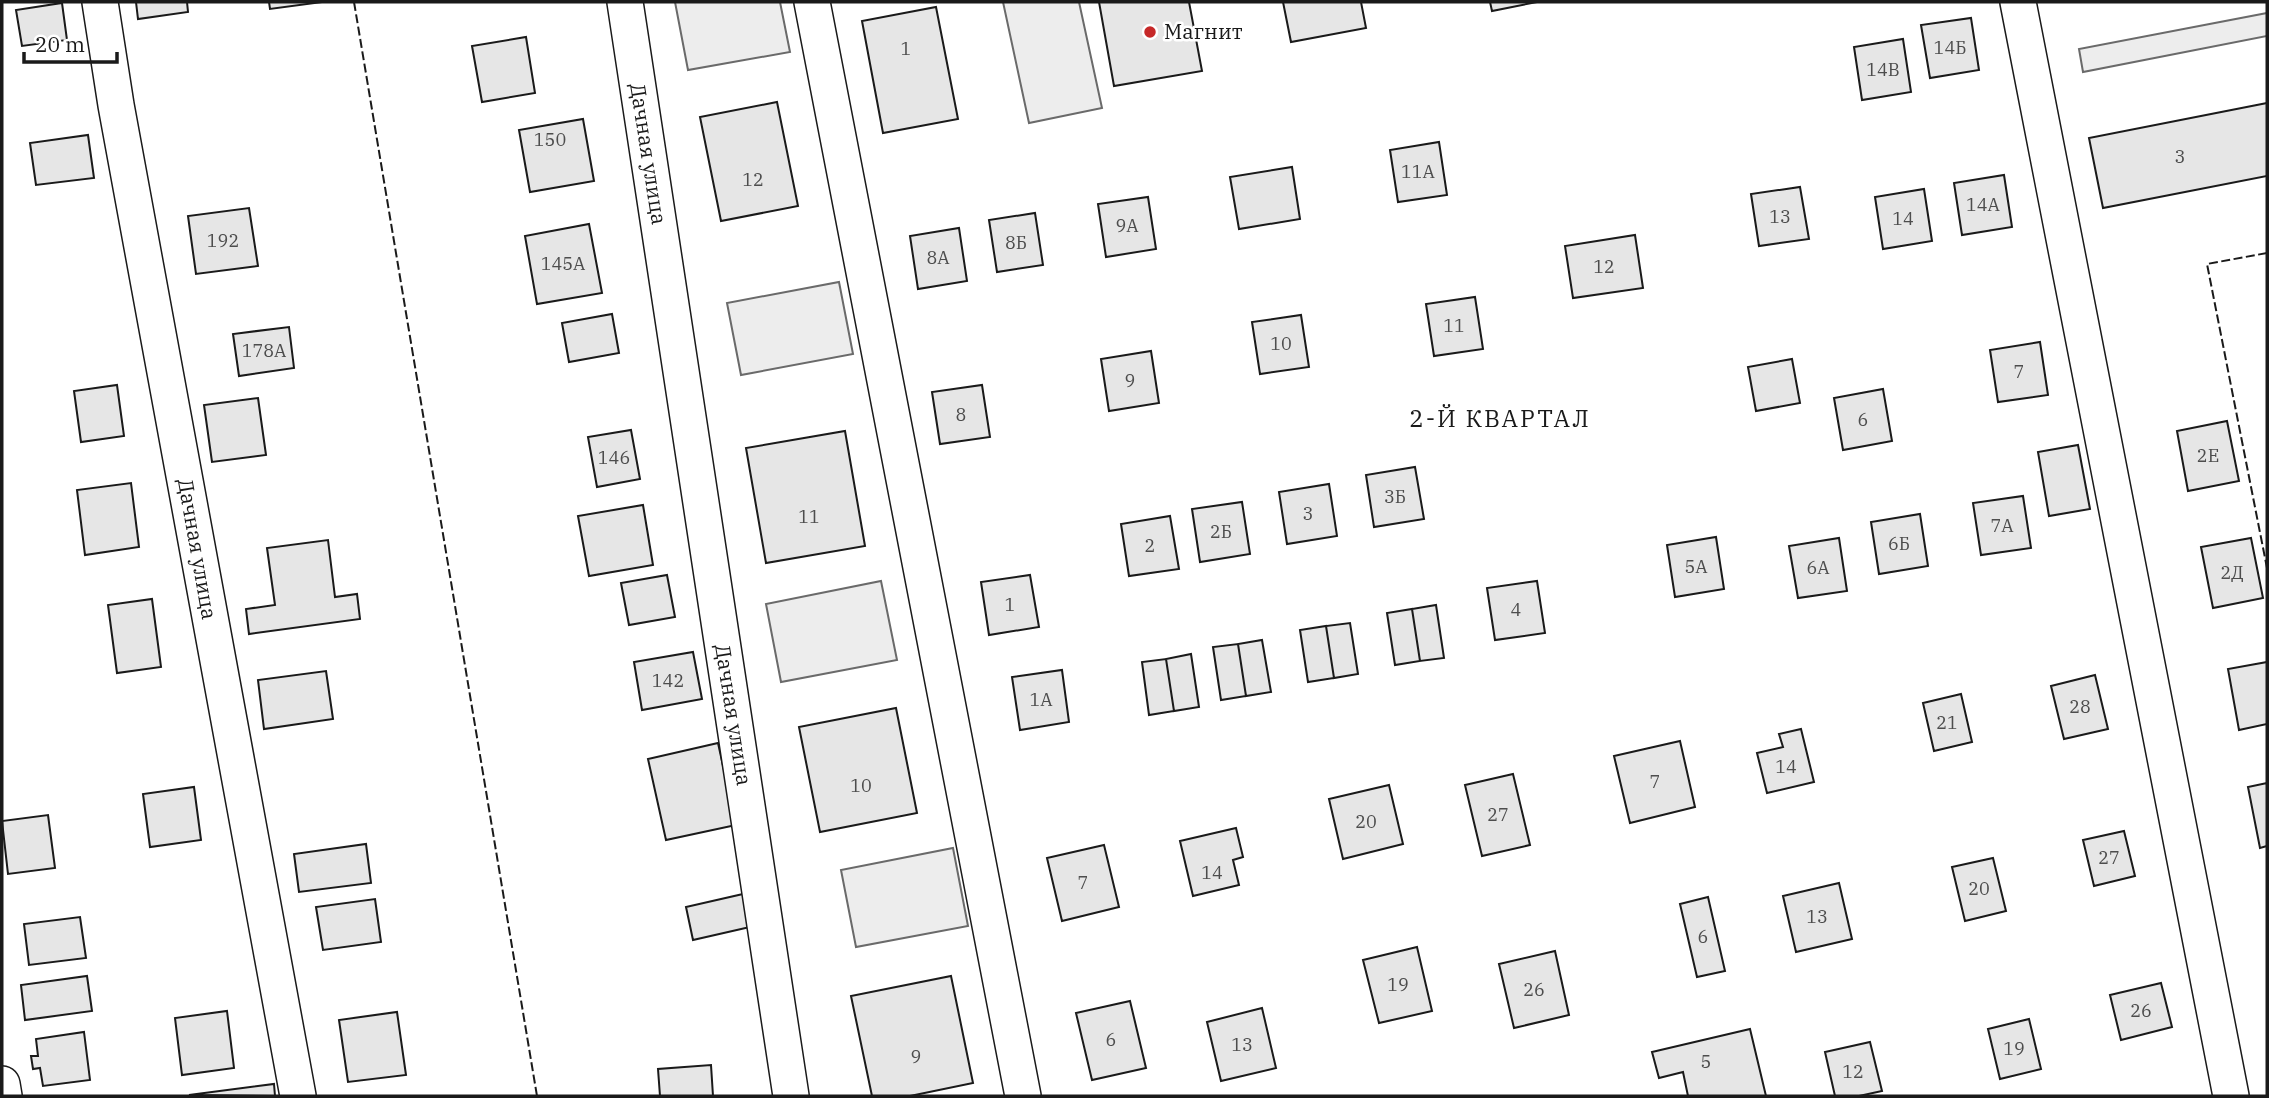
<svg xmlns="http://www.w3.org/2000/svg" width="2269" height="1098" viewBox="0 0 2269 1098" font-family="'IBM Plex Serif',serif">
<style>
.parking{fill:#ededed;stroke:#6a6a6a;stroke-width:2}
.building{fill:#e6e6e6;stroke:#1a1a1a;stroke-width:2}
.lines{fill:none;stroke-linecap:round;stroke-linejoin:round}
.minor-casing{stroke:#1a1a1a;stroke-width:38}
.minor{stroke:#fff;stroke-width:35}
.fence{stroke:#1a1a1a;stroke-width:2;stroke-dasharray:9 3.5;stroke-linecap:butt}
.poi-dot{fill:#c62828;stroke:#fff;stroke-width:2.5}
.labels{text-anchor:middle;stroke-width:5;stroke-linejoin:round;paint-order:stroke}
.number-label{font-size:18px;fill:#4d4d4d}
.poi-label{font-size:21px;fill:#1a1a1a;stroke:#fff;text-anchor:start}
.street-label{font-size:21px;fill:#1a1a1a;stroke:#fff}
.quarter-label{font-size:24px;letter-spacing:2px;fill:#1a1a1a;stroke:#fff}
</style>
<rect width="100%" height="100%" fill="#fff"/>
<path class="parking" d="M675,2H780L790,52L688,70Z
M1003,2H1079L1102,108L1029,123Z
M2267,13V36L2083,72L2079,49Z
M839,282L853,354L741,375L727,303Z
M881,581L897,660L781,682L766,604Z
M953,848L968,926L856,947L841,870Z"/>
<path class="building" d="M136,2H187L188,12L138,19Z
M269,2H322L270,9Z
M1099,2H1189L1202,71L1114,86Z
M1283,2H1361L1366,28L1291,42Z
M1490,2H1537L1492,11Z
M62,3L67,40L22,46L16,10Z
M936,7L958,119L883,133L862,21Z
M1971,18L1979,70L1930,78L1921,25Z
M526,37L535,93L482,102L472,46Z
M1903,39L1911,92L1862,100L1854,47Z
M777,102L798,206L721,221L700,117Z
M2267,103V176L2103,208L2089,138Z
M583,119L594,181L530,192L519,130Z
M88,135L94,178L36,185L30,143Z
M1439,142L1447,195L1398,202L1390,150Z
M1292,167L1300,219L1239,229L1230,177Z
M2004,175L2012,227L1962,235L1954,183Z
M1800,187L1809,239L1759,246L1751,194Z
M1924,189L1932,241L1883,249L1875,197Z
M1148,197L1156,249L1106,257L1098,204Z
M249,208L258,266L196,274L188,216Z
M1035,213L1043,265L997,272L989,220Z
M589,224L602,293L537,304L525,236Z
M959,228L967,281L918,289L910,236Z
M1635,235L1643,288L1573,298L1565,246Z
M1475,297L1483,349L1434,356L1426,304Z
M612,314L619,353L569,362L562,323Z
M1301,315L1309,367L1260,374L1252,322Z
M289,327L294,368L239,376L233,334Z
M2040,342L2048,395L1998,402L1990,350Z
M1151,351L1159,403L1109,411L1101,359Z
M1792,359L1800,403L1756,411L1748,367Z
M117,385L124,436L81,442L74,391Z
M982,385L990,437L940,444L932,392Z
M1883,389L1892,441L1843,450L1834,398Z
M258,398L266,455L212,462L204,405Z
M2227,421L2239,481L2188,491L2177,431Z
M631,430L640,479L597,487L588,437Z
M845,431L865,546L766,563L746,448Z
M2078,445L2090,509L2049,516L2038,452Z
M1415,467L1424,519L1374,527L1366,475Z
M131,483L139,547L85,555L77,490Z
M1329,484L1337,536L1287,544L1279,492Z
M2023,496L2031,548L1981,555L1973,503Z
M1242,502L1250,554L1200,562L1192,509Z
M643,505L653,565L589,576L578,516Z
M1920,514L1928,566L1879,574L1871,522Z
M1170,516L1179,569L1129,576L1121,524Z
M1716,537L1724,589L1675,597L1667,545Z
M1839,538L1847,591L1798,598L1789,546Z
M2251,538L2263,598L2213,608L2201,547Z
M328,540L335,597L357,594L360,619L249,634L246,609L275,605L267,548Z
M667,575L675,617L629,625L621,583Z
M1030,575L1039,627L989,635L981,582Z
M1537,581L1545,633L1495,640L1487,588Z
M152,599L161,667L117,673L108,605Z
M1436,605L1444,658L1420,661L1412,609Z
M1412,609L1420,661L1395,665L1387,613Z
M1350,623L1358,674L1334,678L1326,626Z
M1326,626L1334,678L1308,682L1300,630Z
M1262,640L1271,692L1246,696L1238,644Z
M1238,644L1246,696L1221,700L1213,647Z
M693,652L702,699L642,710L634,662Z
M1191,654L1199,707L1174,711L1166,659Z
M1166,659L1174,711L1149,715L1142,662Z
M2267,662V724L2239,730L2228,669Z
M1062,670L1069,722L1020,730L1012,677Z
M326,671L333,719L264,729L258,680Z
M2095,675L2108,729L2064,739L2051,686Z
M1961,694L1972,742L1934,751L1923,703Z
M896,708L917,813L820,832L799,727Z
M1801,729L1814,782L1767,793L1757,753L1783,747L1779,734Z
M1680,741L1695,807L1630,823L1614,756Z
M718,743L736,825L666,840L648,759Z
M1513,774L1530,845L1482,856L1465,785Z
M2267,783V846L2260,848L2248,787Z
M1389,785L1403,844L1343,859L1329,799Z
M194,787L201,840L150,847L143,794Z
M48,815L55,868L8,874L2,821Z
M1236,828L1243,857L1233,860L1239,885L1193,896L1180,841Z
M2124,831L2135,876L2094,886L2083,840Z
M366,844L371,883L299,892L294,854Z
M1104,845L1119,907L1062,921L1047,858Z
M1993,858L2006,911L1965,921L1952,867Z
M1839,883L1852,939L1796,952L1783,896Z
M743,894L750,927L693,940L686,907Z
M1708,897L1725,971L1697,977L1680,904Z
M375,899L381,942L323,950L316,907Z
M80,917L86,958L29,965L24,924Z
M1417,947L1432,1011L1379,1023L1363,960Z
M1555,951L1569,1015L1514,1028L1499,964Z
M87,976L92,1011L25,1020L21,985Z
M951,976L973,1083L910,1096H872L851,996Z
M2161,983L2172,1027L2121,1040L2110,995Z
M1130,1001L1146,1068L1092,1080L1076,1013Z
M1262,1008L1276,1068L1221,1081L1207,1022Z
M227,1011L234,1068L182,1075L175,1018Z
M397,1012L406,1075L348,1082L339,1020Z
M2029,1019L2041,1069L2000,1079L1988,1029Z
M1750,1029L1766,1096H1688L1683,1072L1659,1078L1652,1052Z
M84,1032L90,1080L43,1086L40,1068L33,1069L31,1056H38L36,1039Z
M1870,1042L1882,1091L1859,1096H1835L1825,1052Z
M711,1065L713,1096H660L658,1069Z
M274,1084L275,1096L189,1095Z"/>
<g class="lines">
<defs>
<path id="minor" d="M100,2L116,105L298,1096
M625,2L791,1096
M812,2L1023,1096
M2018,2L2231,1096
M2,1084L4,1096"/>
</defs>
<use href="#minor" class="minor-casing"/>
<use href="#minor" class="minor"/>
<path class="fence" d="M354,2L537,1096
M2267,253L2207,264L2267,568"/>
</g>
<circle class="poi-dot" cx="1150" cy="32" r="7"/>
<g class="labels">
<g class="number-label">
<text x="1950" y="54">14Б</text>
<text x="906" y="55">1</text>
<text x="1883" y="76">14В</text>
<text x="550" y="146">150</text>
<text x="2180" y="163">3</text>
<text x="1418" y="178">11А</text>
<text x="753" y="186">12</text>
<text x="1983" y="211">14А</text>
<text x="1780" y="223">13</text>
<text x="1903" y="225">14</text>
<text x="1127" y="232">9А</text>
<text x="223" y="247">192</text>
<text x="1016" y="249">8Б</text>
<text x="938" y="264">8А</text>
<text x="563" y="270">145А</text>
<text x="1604" y="273">12</text>
<text x="1454" y="332">11</text>
<text x="1281" y="350">10</text>
<text x="264" y="357">178А</text>
<text x="2019" y="378">7</text>
<text x="1130" y="387">9</text>
<text x="961" y="421">8</text>
<text x="1863" y="426">6</text>
<text x="2208" y="462">2Е</text>
<text x="614" y="464">146</text>
<text x="1395" y="503">3Б</text>
<text x="1308" y="520">3</text>
<text x="809" y="523">11</text>
<text x="2002" y="532">7А</text>
<text x="1221" y="538">2Б</text>
<text x="1899" y="550">6Б</text>
<text x="1150" y="552">2</text>
<text x="1696" y="573">5А</text>
<text x="1818" y="574">6А</text>
<text x="2232" y="579">2Д</text>
<text x="1010" y="611">1</text>
<text x="1516" y="616">4</text>
<text x="668" y="687">142</text>
<text x="1041" y="706">1А</text>
<text x="2080" y="713">28</text>
<text x="1947" y="729">21</text>
<text x="1786" y="773">14</text>
<text x="1655" y="788">7</text>
<text x="861" y="792">10</text>
<text x="1498" y="821">27</text>
<text x="1366" y="828">20</text>
<text x="2109" y="864">27</text>
<text x="1212" y="879">14</text>
<text x="1083" y="889">7</text>
<text x="1979" y="895">20</text>
<text x="1817" y="923">13</text>
<text x="1703" y="943">6</text>
<text x="1398" y="991">19</text>
<text x="1534" y="996">26</text>
<text x="2141" y="1017">26</text>
<text x="1111" y="1046">6</text>
<text x="1242" y="1051">13</text>
<text x="2014" y="1055">19</text>
<text x="916" y="1063">9</text>
<text x="1706" y="1068">5</text>
<text x="1853" y="1078">12</text>
</g>
<g class="poi-label">
<text x="1164" y="39">Магнит</text>
</g>
<g class="street-label">
<text transform="translate(648 154) rotate(81)" y="7">Дачная улица</text>
<text transform="translate(197 549) rotate(80)" y="7">Дачная улица</text>
<text transform="translate(733 715) rotate(81)" y="7">Дачная улица</text>
</g>
<g class="quarter-label">
<text x="1500" y="427">2-Й КВАРТАЛ</text>
</g>
</g>
<rect width="2269" height="1098" fill="none" stroke="#1a1a1a" stroke-width="7"/>
<path d="M24 52v10h93v-10" fill="none" stroke="#1a1a1a" stroke-width="3.5"/>
<text x="35" y="52" font-size="21" fill="#1a1a1a" stroke="#ffffff" stroke-width="5" paint-order="stroke">20 m</text>
</svg>
